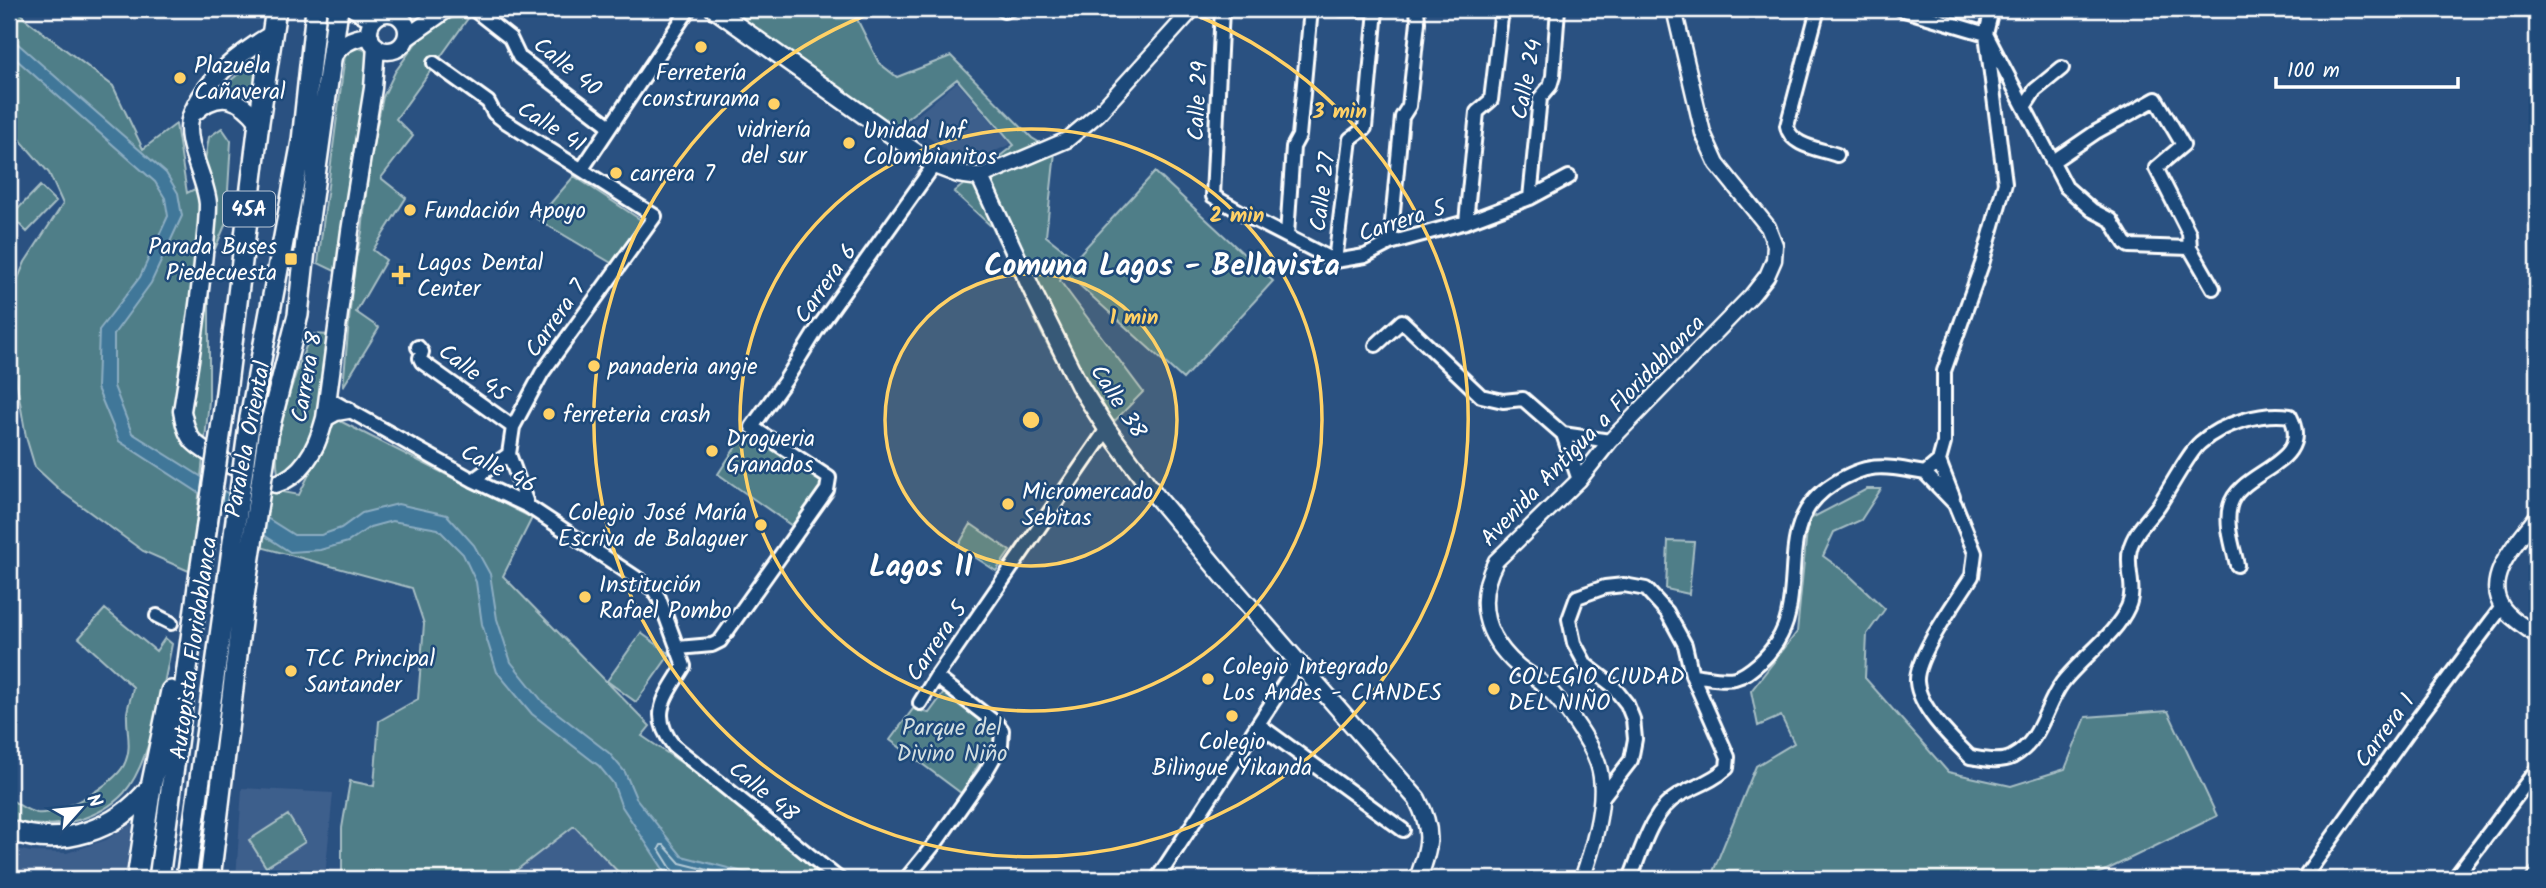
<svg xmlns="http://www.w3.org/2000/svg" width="2546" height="888" viewBox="0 0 2546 888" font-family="Kalam,sans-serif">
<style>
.built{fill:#3e5e8c}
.green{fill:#4f7e88;stroke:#a7bec4;stroke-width:2}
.water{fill:#3f7799;stroke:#8cadc2;stroke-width:2}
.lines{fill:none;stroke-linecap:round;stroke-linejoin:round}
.shore{stroke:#b2c9d6;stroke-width:2}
.minor-casing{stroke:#fff;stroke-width:18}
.tertiary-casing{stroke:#fff;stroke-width:19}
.secondary-casing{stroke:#fff;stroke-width:21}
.trunk-casing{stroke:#fff;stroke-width:24}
.minor{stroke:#1f4a7a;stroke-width:12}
.tertiary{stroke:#1f4a7a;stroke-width:14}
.secondary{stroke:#1f4a7a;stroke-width:16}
.trunk{stroke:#1f4a7a;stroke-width:19}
.trunk-bridge-casing{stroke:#fff;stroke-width:24;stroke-linecap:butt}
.trunk-bridge{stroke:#1f4a7a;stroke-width:19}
.ring{fill:none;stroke:#ffd166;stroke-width:3.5}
.poi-dot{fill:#ffd166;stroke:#1f4a7a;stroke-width:2.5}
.labels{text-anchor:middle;stroke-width:5;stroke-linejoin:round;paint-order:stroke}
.shield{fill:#1f4a7a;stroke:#bcc9d7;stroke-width:2}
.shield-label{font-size:21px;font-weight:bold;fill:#fff}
.poi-label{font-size:23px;fill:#fff;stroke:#1f4a7a;text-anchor:start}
.street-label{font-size:23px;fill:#fff;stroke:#1f4a7a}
.park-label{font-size:23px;fill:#d3dfe1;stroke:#1f4a7a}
.district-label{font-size:30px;font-weight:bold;fill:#fff;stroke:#1f4a7a}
.centre{fill:#ffd166;stroke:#1f4a7a;stroke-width:3.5}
.ring-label{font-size:21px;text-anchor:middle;font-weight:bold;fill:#ffd166;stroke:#1f4a7a;stroke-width:5;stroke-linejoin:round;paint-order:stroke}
</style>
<rect width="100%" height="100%" fill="#2a5181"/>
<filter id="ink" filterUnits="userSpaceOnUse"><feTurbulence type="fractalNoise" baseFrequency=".0143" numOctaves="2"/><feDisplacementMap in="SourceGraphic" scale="14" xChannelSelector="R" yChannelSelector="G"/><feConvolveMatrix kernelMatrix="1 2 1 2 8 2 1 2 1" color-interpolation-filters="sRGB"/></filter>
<g filter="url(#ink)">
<path class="built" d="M957,82L1011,144L971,162L952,154L908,123Z
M242,788L333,793L325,877L333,879H236Z
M133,823L125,879H9V847L30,852L67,853L106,840Z
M574,825L625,879H505Z"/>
<path class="green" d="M9,9H20L24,18L113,86L143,149L176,124L187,193L209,182L205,160L209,137L222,128L231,141L226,223L212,256L209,284V401L191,572L143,551L62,492L35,467L26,437L16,379L9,320V299L25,262L63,204L49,173L9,127Z
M703,9H852L879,63L897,77L951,56L1032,138L1055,152L1046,236L1075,259L1155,172L1273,281L1183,379L1065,272L1060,281L1143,392L1102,434L1069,385L1042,334L992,227L954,192L1014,145L957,79L890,132Z
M469,17L396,119L413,136L381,178L406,198L373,250L386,260L356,312L379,328L343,387L354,267L362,232L370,157L383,97L395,72L416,43L444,19Z
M356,47L365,50L371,67L351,170L341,274L318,263L345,55Z
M263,53L256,95L233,90L217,92Z
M574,176L644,222L613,264L537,219Z
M40,186L56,202L27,232L11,216Z
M311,334L331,335L315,435L297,466L279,477C269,442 297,368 311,334Z
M336,419L532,518L503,576L650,726L642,736C706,779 770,824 825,879H625L574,826L505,879H342V828L350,781L374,786L379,721L418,699L424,624L412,588L242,542L251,486L299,495Z
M747,430L825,482L795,528L718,474Z
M1867,489H1881L1861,520L1834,532L1823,556L1849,575L1885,609L1867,634L1865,678L1948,772L2011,786L2065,769L2086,717L2168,711L2217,816L2088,879H1710L1756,766L1794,743L1781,716L1758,726L1751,691L1797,632L1808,520Z
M971,524L1010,551L996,571L958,546Z
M1668,541L1694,542L1689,594L1666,589Z
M105,609L156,651L165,638L172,644C164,683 151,763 124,793C112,806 95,815 78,820C54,827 33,827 9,819V798C17,804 27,811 37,813C59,816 114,785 124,765C133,747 126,732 127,713C128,704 132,696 133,687L79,638Z
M641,633L670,654L636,702L607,681Z
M946,690L998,734L961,793L890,740L913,709L929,713Z
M288,815L305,842L266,867L249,840Z"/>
<path class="water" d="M9,36L166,173L178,193L182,216L151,283L114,334V386L132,433L294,535H321L341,528L362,513L398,504L447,515L474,545L490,574L497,619L511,662L543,702L609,753L625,772L636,798L682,856L770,879L669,878L621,805L613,783L599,766L532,714L497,672L482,624L476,582L463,554L438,529L392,521L370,527L348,542L320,550L290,552L119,441L97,388L99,330L140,277L168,216L165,198L155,182L9,53Z"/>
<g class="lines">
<path class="shore" d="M675,879L674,873L659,849L661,845H664L680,863L744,879"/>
<defs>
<path id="minor" d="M473,9L510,38L519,57L610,126
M1003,9L1004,11L1010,9
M1222,9L1213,196L1251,218L1335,261L1365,256L1390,243L1466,222L1530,198L1569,177
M1342,9H1379
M1818,9L1787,126C1790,146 1820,149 1837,155
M1901,9L1986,34L2066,187L2092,210L2111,220L2125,243L2129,246L2190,248
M434,63L488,102L494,113L503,120L655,216L542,373L513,427L509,454L528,506
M2024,107L2035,90L2062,68
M2052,162L2096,132L2156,99L2183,145L2156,168L2189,233L2190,248L2213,288
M582,169L689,9
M1530,198L1540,98L1550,86L1553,76L1558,9
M1466,222L1477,112L1491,100L1502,9
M1287,235L1293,147L1299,136L1311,9
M1390,243L1402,117L1409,106L1418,22L1417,9
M1335,261L1350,139L1365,128L1376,10
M1376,345L1402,321L1481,396L1503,401L1523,399L1563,434L1579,480
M418,347L422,352L420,358L422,362L513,427
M329,399L473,480L528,506L653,589L659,598L684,666C666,696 648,714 674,746L839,879
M1563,434L1610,441
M1939,461L1953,497
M1925,473L1955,504L1975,553L1972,576C1957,600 1915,657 1917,682C1919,708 1953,740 1970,757C1983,759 2000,763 2012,757C2042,741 2044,708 2062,683C2082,657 2115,636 2128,607C2137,587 2125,568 2130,549C2134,532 2149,519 2159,505C2169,490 2189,452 2200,443C2222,423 2262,412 2290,416C2315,465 2239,470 2230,506C2225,524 2233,547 2237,565
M473,480L509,454
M157,616L171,623
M678,648L712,645L720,641L827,490L829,478L752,427L785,381L816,331L934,165
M1692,675C1705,676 1722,681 1735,678C1744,676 1751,670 1758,664C1772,652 1784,634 1788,615C1799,566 1782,516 1833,484C1869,461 1885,466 1925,473L1939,461L1944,443V371L1982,264L2005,183L1986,34L1992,9
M920,703L936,677L1107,429
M1258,724L1403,830
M1601,799L1631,760L1635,739L1633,719L1627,704L1612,685L1586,665L1574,643L1569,619L1577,597L1605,587L1624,585L1646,589L1667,612L1685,645L1692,675L1728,757L1727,768C1713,781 1696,786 1679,795C1651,811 1642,850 1630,879
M906,879L937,841L985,773L1001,745L1002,730L997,724L936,677
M1157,879L1298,663
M2303,879L2410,729L2502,607
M2454,879L2537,769
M2533,879L2537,873"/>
<path id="tertiary" d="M980,177L1067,140L1098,114L1193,9
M2537,516C2521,538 2480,578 2503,608C2511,619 2527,628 2537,636
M1582,879C1593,848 1609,796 1598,764C1590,740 1562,701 1544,685C1536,677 1526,673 1518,666C1484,636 1475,601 1496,561L1579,480L1610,441L1752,295L1767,276L1774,260L1775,245L1768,227L1717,164L1703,133L1674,9"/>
<path id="secondary" d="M354,9L365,15L376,17
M714,9L934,165L958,174L980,177L1033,292L1079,385L1107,429L1156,496L1224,577L1417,799C1434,831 1430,846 1418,879
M369 32a19 19 0 1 1 38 0a19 19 0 1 1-38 0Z
M272,34C240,53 205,79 191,116C182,141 206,177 208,204C208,223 205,243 203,263C198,312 190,362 182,411C184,421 186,433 193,441C207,455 257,480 276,484C304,475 318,445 325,418L350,231L373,88L376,46
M406,38L447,9
M331,60C339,44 352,37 370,36
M195,112C220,89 240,98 259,122
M325,418L336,412L348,410"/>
<path id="trunk" d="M224,409L259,122L276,9
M250,418L302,141L316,9
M269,429L298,315L306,241L338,9
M9,830C61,849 116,831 150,788
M137,879L151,787L171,691
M159,879L198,586
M186,879L226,593
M210,879L244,597"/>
</defs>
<use href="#minor" class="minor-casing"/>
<use href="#tertiary" class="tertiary-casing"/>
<use href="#secondary" class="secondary-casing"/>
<use href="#trunk" class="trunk-casing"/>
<use href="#minor" class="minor"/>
<use href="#tertiary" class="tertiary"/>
<use href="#secondary" class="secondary"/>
<use href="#trunk" class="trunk"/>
<defs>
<path id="trunk-bridge" d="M198,586L224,409
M226,593L250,418
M244,597L269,429"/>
</defs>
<use href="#trunk-bridge" class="trunk-bridge-casing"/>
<use href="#trunk-bridge" class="trunk-bridge"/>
</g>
</g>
<circle cx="1031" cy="420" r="146" fill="#ffd166" fill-opacity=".12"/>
<g class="ring">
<circle cx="1031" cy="420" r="146"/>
<circle cx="1031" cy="420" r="291"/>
<path d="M1180 9A437 437 0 1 1 882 9"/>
</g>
<g class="poi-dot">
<circle cx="701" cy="47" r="7"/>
<circle cx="180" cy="78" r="7"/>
<circle cx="774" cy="104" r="7"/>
<circle cx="849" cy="143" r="7"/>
<circle cx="616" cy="173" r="7"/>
<circle cx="410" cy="210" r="7"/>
<rect x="284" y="252" width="14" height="14" rx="3.5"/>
<path d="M397.5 264.5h7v7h7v7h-7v7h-7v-7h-7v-7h7z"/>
<circle cx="594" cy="366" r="7"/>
<circle cx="549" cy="414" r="7"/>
<circle cx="712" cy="451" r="7"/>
<circle cx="1008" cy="504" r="7"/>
<circle cx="761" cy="525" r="7"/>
<circle cx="585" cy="597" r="7"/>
<circle cx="291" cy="671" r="7"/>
<circle cx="1208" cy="679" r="7"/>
<circle cx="1494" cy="689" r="7"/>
<circle cx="1232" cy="716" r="7"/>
</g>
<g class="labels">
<rect class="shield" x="223" y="191.5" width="52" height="35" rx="5"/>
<g class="shield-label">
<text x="249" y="216">45A</text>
</g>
<g class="poi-label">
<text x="194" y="73">Plazuela<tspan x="194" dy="26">Cañaveral</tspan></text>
<text x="701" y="80" text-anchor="middle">Ferretería<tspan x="701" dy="26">construrama</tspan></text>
<text x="774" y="137" text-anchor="middle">vidriería<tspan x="774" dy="26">del sur</tspan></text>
<text x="863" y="138">Unidad Inf<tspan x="863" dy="26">Colombianitos</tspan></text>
<text x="630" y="181">carrera 7</text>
<text x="424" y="218">Fundación Apoyo</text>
<text x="277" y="254" text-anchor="end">Parada Buses<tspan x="277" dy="26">Piedecuesta</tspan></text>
<text x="417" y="270">Lagos Dental<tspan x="417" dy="26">Center</tspan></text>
<text x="608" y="374">panaderia angie</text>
<text x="563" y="422">ferreteria crash</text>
<text x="726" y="446">Drogueria<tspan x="726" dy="26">Granados</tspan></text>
<text x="1022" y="499">Micromercado<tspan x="1022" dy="26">Sebitas</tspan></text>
<text x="747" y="520" text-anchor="end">Colegio José María<tspan x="747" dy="26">Escriva de Balaguer</tspan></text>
<text x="599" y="592">Institución<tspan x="599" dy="26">Rafael Pombo</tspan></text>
<text x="305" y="666">TCC Principal<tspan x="305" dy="26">Santander</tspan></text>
<text x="1222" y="674">Colegio Integrado<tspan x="1222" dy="26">Los Andes - CIANDES</tspan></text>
<text x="1508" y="684">COLEGIO CIUDAD<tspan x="1508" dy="26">DEL NIÑO</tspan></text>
<text x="1232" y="749" text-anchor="middle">Colegio<tspan x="1232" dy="26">Bilingue Yikanda</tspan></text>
</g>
<g class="street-label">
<text transform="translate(568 66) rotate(39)" y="8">Calle 40</text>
<text transform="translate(1526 79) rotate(-79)" y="8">Calle 24</text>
<text transform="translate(1197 101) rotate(-87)" y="8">Calle 29</text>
<text transform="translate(552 126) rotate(32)" y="8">Calle 41</text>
<text transform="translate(1322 192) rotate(-83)" y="8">Calle 27</text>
<text transform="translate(1402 220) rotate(-18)" y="8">Carrera 5</text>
<text transform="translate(825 283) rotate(-55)" y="8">Carrera 6</text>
<text transform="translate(555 318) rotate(-55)" y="8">Carrera 7</text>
<text transform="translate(474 372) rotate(37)" y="8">Calle 45</text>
<text transform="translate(306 377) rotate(-80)" y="8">Carrera 8</text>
<text transform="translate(1119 401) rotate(57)" y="8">Calle 38</text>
<text transform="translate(1592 430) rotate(-46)" y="8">Avenida Antigua a Floridablanca</text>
<text transform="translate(247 439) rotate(-79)" y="8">Paralela Oriental</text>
<text transform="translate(499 468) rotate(27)" y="8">Calle 46</text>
<text transform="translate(936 641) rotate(-56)" y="8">Carrera 5</text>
<text transform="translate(193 648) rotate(-82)" y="8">Autopista Floridablanca</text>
<text transform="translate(2384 730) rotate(-54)" y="8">Carrera 1</text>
<text transform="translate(764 791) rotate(39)" y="8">Calle 48</text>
</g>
<g class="park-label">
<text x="952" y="735">Parque del<tspan x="952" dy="26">Divino Niño</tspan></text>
</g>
<g class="district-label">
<text x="1162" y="275">Comuna Lagos - Bellavista</text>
<text x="921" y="576">Lagos II</text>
</g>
</g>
<circle cx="1031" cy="420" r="10" class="centre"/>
<g class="ring-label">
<text x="1340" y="118">3 min</text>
<text x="1237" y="222">2 min</text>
<text x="1134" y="324">1 min</text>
</g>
<rect width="2546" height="888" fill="none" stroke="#1f4a7a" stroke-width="35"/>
<rect x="18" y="18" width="2511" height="853" fill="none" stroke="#fff" stroke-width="2.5" filter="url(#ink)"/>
<g transform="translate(80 808) rotate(63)" stroke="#1f4a7a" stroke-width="5" paint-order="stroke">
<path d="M0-5L12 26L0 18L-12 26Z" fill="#ffffff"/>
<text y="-10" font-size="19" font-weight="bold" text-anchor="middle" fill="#ffffff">N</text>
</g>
<path d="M2276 77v10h182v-10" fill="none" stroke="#ffffff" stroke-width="3.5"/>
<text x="2287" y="77" font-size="21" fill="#ffffff" stroke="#1f4a7a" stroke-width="5" paint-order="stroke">100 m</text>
</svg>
